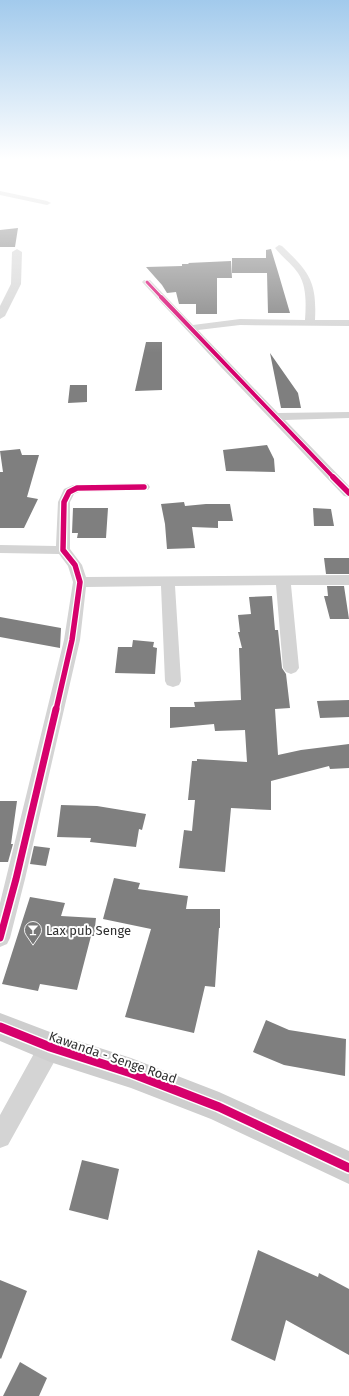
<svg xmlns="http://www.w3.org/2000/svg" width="349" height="1396" viewBox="0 0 349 1396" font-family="'Fira Sans',sans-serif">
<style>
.green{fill:#f2f5ec}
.building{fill:#7f7f7f}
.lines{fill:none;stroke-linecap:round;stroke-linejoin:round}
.street{fill:#d4d4d4;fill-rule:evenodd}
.secondary{fill:#cecece;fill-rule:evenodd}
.cycleway-far4-casing{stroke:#fff;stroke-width:4.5}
.cycleway-far3-casing{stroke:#fff;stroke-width:5.5}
.cycleway-far2-casing{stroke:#fff;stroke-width:8}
.cycleway-far1-casing{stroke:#fff;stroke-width:10}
.cycleway-casing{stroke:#fff;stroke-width:12}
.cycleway-far4{stroke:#d6006c;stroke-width:3}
.cycleway-far3{stroke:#d6006c;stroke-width:4}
.cycleway-far2{stroke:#d6006c;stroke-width:5.5}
.cycleway-far1{stroke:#d6006c;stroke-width:7}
.cycleway{stroke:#d6006c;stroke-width:9}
.labels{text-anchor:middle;stroke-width:4;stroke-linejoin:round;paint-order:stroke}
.near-poi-label{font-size:13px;fill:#303030;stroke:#fff;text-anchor:start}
.near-street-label{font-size:13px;fill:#303030;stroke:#fff}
</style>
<rect width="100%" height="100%" fill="#fff"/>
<path class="green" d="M253,158H349V160L272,162Z"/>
<path class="building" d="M18,228L15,247H0V230Z
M271,249L278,272L290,313H268L267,273H232V258H266V250Z
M231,261L232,278H217V314H196V304H179L176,292L167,293L162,285L146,267L182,266V264H189L188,263Z
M146,342H162V390L135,391Z
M270,353L298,393L301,408H281Z
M70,385H87V402L68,403Z
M267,445L274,459L275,472L226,471L223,450Z
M20,449L22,455H39L27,497L38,499L24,528H0V472H3L0,451Z
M184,502L185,506L206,504H230L233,521H218V528L192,527L195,548L167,549L165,524L161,504Z
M73,508H108L106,538H77L78,533H72Z
M313,508L331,509L334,526H314Z
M324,558H349V574H326Z
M327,586H344L349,619H330L324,596H328Z
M272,596L275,630H278L282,668L286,674L290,708L275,709L278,755L301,750L349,744V768L330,769L329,766L271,781V810L231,808L225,872L179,868L184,830L192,831L195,800H188L192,761H197V759L247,762L245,730L215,731L214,724L170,728V707H195L194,702L241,700L239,648H242L238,632H240L238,615L251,614L249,597Z
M0,617L61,628L60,648L0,637Z
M133,640L154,642L153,647L157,648L155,674L115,673L118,647H132Z
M349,700V717L320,718L317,701Z
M0,801H17L11,844H13L8,862H0Z
M61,805L97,806L146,814L142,830L139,829L136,847L90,842L91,838L57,837Z
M34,846L50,848L46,866L30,864Z
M114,878L140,883L138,889L188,896L186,909H220V928H219L215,987L205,986L194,1033L125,1017L151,929L103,919Z
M30,897L65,903L61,916L96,918L94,936H91L77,990L40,984L38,991L2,984Z
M266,1020L289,1030L346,1039L345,1076L284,1065L253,1052Z
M82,1160L119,1169L108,1220L69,1210Z
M258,1250L318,1277L319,1273L349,1289V1355L286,1320L275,1361L231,1340Z
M0,1280L27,1291L1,1359L0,1358Z
M20,1362L47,1378L39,1396H3Z"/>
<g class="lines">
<path class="street" d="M0,191L47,201L51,203L47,205L0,195Z
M279,245L282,246C309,272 317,281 315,320H349V326L240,325L198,330L278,413L349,412V418L285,420L349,486V497L344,496L220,366L142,282L144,280H150L193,325L240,319L305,320C306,305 307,286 298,273C292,264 282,257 275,248Z
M17,249L22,252L21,284L5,316L0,319V306L11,284L12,252Z
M144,483L148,484L150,487L148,490L79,492L74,494L70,502V549L82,565L86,577L349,575V585H291L299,668L296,672L291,674L286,672L283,668L276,585L175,586L181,681L179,685L173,687L167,685L165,681L161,586L86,587L80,640L25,879L10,938L7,944L0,947V903L64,640L73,582L68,566L59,554L0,553V545L56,546L58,502L64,489L73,485Z
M50,1036L58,1039L61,1047L58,1055L8,1145L0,1148V1115L42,1039Z"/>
<path class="secondary" d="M0,1013L50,1032L131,1058L219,1092L349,1151V1184L211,1119L131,1088L50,1062L0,1041Z"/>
<defs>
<path id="cycleway-far4" d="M147,282L162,298"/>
<path id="cycleway-far3" d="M161,297L334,478"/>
<path id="cycleway-far2" d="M333,477L349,493
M56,710L72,640L80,582L75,565L63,550L64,502L69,492L77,488L144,487"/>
<path id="cycleway-far1" d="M0,938L16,879L56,709"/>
<path id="cycleway" d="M0,1027L50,1047L131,1073L219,1107L349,1168"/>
</defs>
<use href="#cycleway-far4" class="cycleway-far4-casing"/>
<use href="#cycleway-far3" class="cycleway-far3-casing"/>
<use href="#cycleway-far2" class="cycleway-far2-casing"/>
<use href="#cycleway-far1" class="cycleway-far1-casing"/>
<use href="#cycleway" class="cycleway-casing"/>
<use href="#cycleway-far4" class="cycleway-far4"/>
<use href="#cycleway-far3" class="cycleway-far3"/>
<use href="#cycleway-far2" class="cycleway-far2"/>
<use href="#cycleway-far1" class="cycleway-far1"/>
<use href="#cycleway" class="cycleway"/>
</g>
<linearGradient id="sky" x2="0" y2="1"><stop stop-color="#a2caec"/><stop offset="0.45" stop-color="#fff"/><stop offset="1" stop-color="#fff" stop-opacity="0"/></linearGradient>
<rect width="349" height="353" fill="url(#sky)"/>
<defs>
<symbol id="bar-pin" viewBox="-11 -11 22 30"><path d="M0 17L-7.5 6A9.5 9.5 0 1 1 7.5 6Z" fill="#787878" stroke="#fff"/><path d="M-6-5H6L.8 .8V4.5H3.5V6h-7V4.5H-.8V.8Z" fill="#fff"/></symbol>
</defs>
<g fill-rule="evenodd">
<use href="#bar-pin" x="23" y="920" width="20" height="27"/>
</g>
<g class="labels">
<g class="near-poi-label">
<text x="46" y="935">Lax pub Senge</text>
</g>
<g class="near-street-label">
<text transform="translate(113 1057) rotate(19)" y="5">Kawanda - Senge Road</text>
</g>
</g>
</svg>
